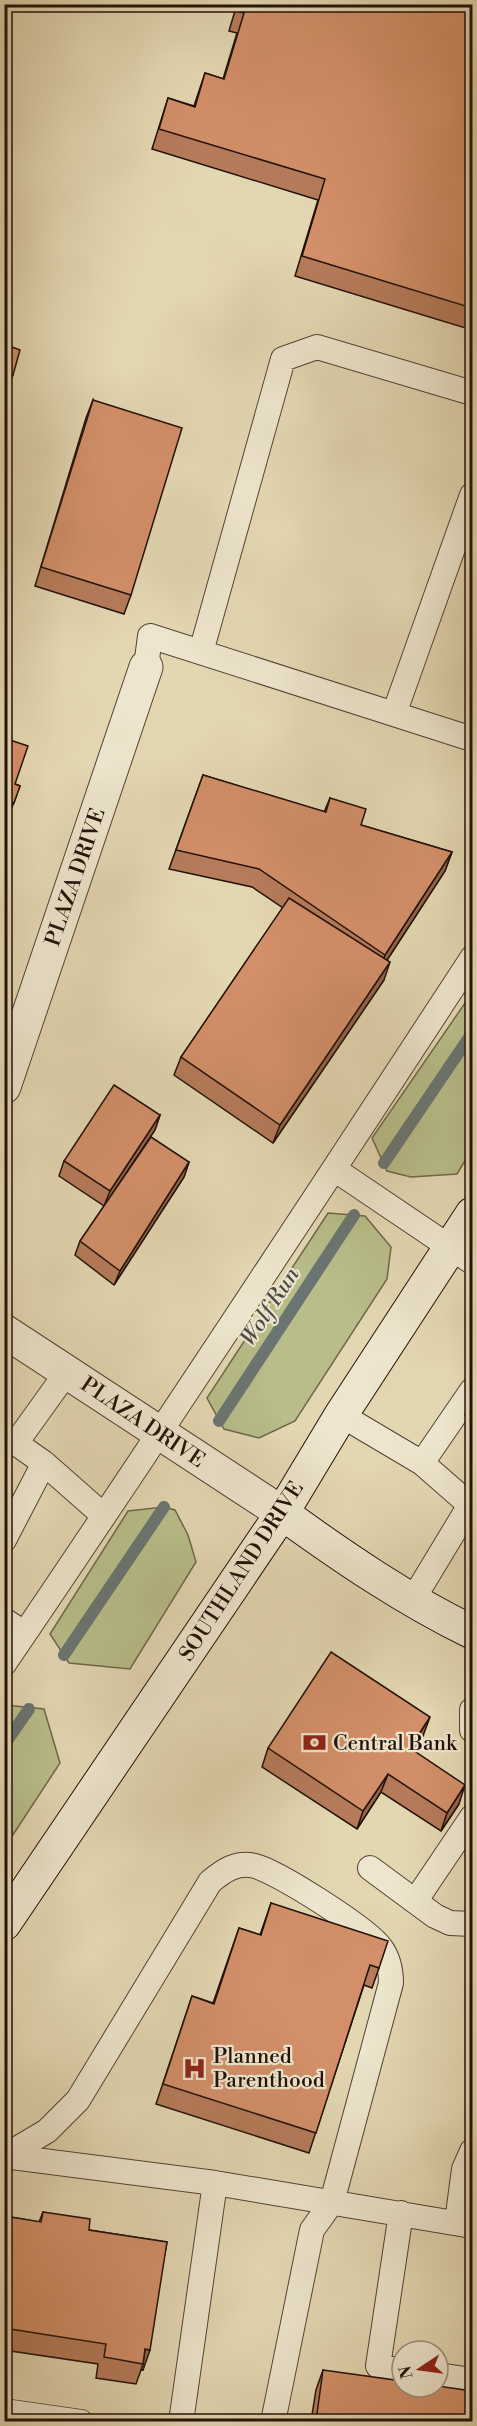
<svg xmlns="http://www.w3.org/2000/svg" width="477" height="2426" viewBox="0 0 477 2426" font-family="'Libre Bodoni',serif">
<style>
.green{fill:#b8bd89;stroke:#6d674a;stroke-width:1.5}
.lines{fill:none;stroke-linecap:round;stroke-linejoin:round}
.stream{stroke:#6a7572;stroke-width:12}
.lane-casing{stroke:#524234;stroke-width:26}
.street-casing{stroke:#524234;stroke-width:35}
.secondary-casing{stroke:#22110a;stroke-width:35}
.lane{stroke:#ede5cd;stroke-width:24}
.street{stroke:#ede5cd;stroke-width:33}
.secondary{stroke:#ede5cd;stroke-width:33}
.wall{fill:#b57b5a;stroke:#22110a;stroke-width:1.5}
.shaded-wall{fill:#93644a;stroke:#22110a;stroke-width:1.5}
.building{fill:#d28f69;stroke:#22110a;stroke-width:1.5}
.labels{text-anchor:middle;stroke-width:4.5;stroke-linejoin:round;paint-order:stroke}
.street-label{font-size:21px;fill:#22110a;stroke:#ede5cd}
.poi-label{font-size:21px;fill:#22110a;stroke:#ede5cd;text-anchor:start}
.water-label{font-size:22px;font-style:italic;fill:#4c4b47;stroke:#ede5cd}
</style>
<rect width="100%" height="100%" fill="#e3d7b2"/>
<filter id="stains"><feTurbulence type="fractalNoise" baseFrequency=".00333" numOctaves="4"/><feColorMatrix values="0 0 0 0 .2 0 0 0 0 .09 0 0 0 0 .02 0 0 0 .5 -.17"/></filter>
<radialGradient id="worn" r=".72"><stop offset=".6" stop-color="#630" stop-opacity="0"/><stop offset="1" stop-color="#630" stop-opacity=".3"/></radialGradient>
<path class="green" d="M472,993V1149L457,1174L411,1177L387,1171L372,1138Z
M328,1213L365,1216L391,1247L387,1279L295,1421L259,1438L224,1429L207,1398Z
M164,1507L175,1510L188,1535L196,1562L130,1669L69,1663L50,1634L128,1511Z
M5,1705L44,1709L60,1763L5,1847Z"/>
<g class="lines">
<path class="stream" d="M384,1163L472,1033
M219,1421L354,1215
M64,1655L164,1507
M4,1745L29,1709"/>
<defs>
<path id="lane" d="M201,652L283,359L317,347L472,393
M146,667L150,636L472,739
M394,714L472,495
M334,1169L472,1262
M341,1415L422,1463L470,1505L472,1501
M4,1435L44,1463L103,1515
M16,1443L67,1372
M422,1463L472,1390
M4,1540L44,1463
M412,1601L470,1505L472,1507
M4,1620L24,1633
M4,1664C163,1430 318,1194 472,958
M472,1710V1730
M370,1868L435,1916L450,1923L472,1924
M416,1900L472,1817
M4,2156L215,2183L472,2226
M5,2156L47,2131L78,2100L210,1882C223,1871 237,1861 255,1866C278,1872 368,1929 381,1948C389,1959 391,1970 391,1983L332,2202L312,2230L273,2422
M401,2213L378,2366L402,2370
M457,2222L464,2169L472,2151
M438,2375L472,2380
M4,2411L81,2422
M181,2422L215,2183"/>
<path id="street" d="M4,1087L146,667
M4,1331L282,1513"/>
<path id="secondary" d="M282,1513C343,1557 404,1599 472,1632
M4,1924L282,1513L341,1415L472,1214"/>
</defs>
<use href="#lane" class="lane-casing"/>
<use href="#street" class="street-casing"/>
<use href="#secondary" class="secondary-casing"/>
<use href="#lane" class="lane"/>
<use href="#street" class="street"/>
<use href="#secondary" class="secondary"/>
</g>
<path class="wall" d="M237,4H472V330L295,276L318,200L152,149L168,98L194,106L205,73L223,79L237,33L229,31Z
M4,344L13,375L10,383L4,382Z
M93,400L131,595L124,614L35,586L86,418Z
M4,738L15,784L20,786L7,821H4Z
M203,775L324,812L330,798L361,825L452,852L445,871L387,960L384,980L273,1143L174,1075L181,1057L283,908L252,887L169,869Z
M160,1115L155,1130L134,1161L189,1162L184,1177L114,1285L75,1255L80,1241L104,1206L59,1176L64,1161Z
M472,1399V1420L465,1415L468,1407Z
M423,1736L413,1750L459,1804L441,1831L381,1792L357,1829L262,1767L268,1748Z
M271,1903L379,1968L372,1988L364,1985L309,2153L156,2104L192,1996L213,2003L239,1928L260,1935Z
M43,2212L89,2230L167,2242L143,2370H141L136,2384L96,2378L98,2364L4,2350V2216L39,2222Z
M323,2370L472,2421H311L316,2390Z"/>
<path class="shaded-wall" d="M452,852L445,871L378,974L385,955Z
M390,962L384,980L273,1143L280,1125Z
M160,1115L155,1130L104,1206L110,1191Z
M189,1162L184,1177L114,1285L120,1271Z
M430,1717L423,1736L403,1766L410,1748Z
M388,1774L381,1792L357,1829L363,1811Z
M465,1785L459,1804L441,1831L447,1813Z
M145,2349L150,2350L143,2370H141L143,2364Z"/>
<path class="building" d="M238,4H472V308L302,256L325,179L159,129L168,98L195,107L205,73L224,79L244,13L236,11Z
M4,344L20,350L13,375L4,372Z
M93,400L182,428L131,595L41,567Z
M4,738L28,746L15,784L20,786L14,803L9,801L4,814Z
M203,775L326,812L330,798L366,809L361,825L452,852L385,955L259,869L176,850Z
M289,898L390,962L280,1125L181,1057Z
M114,1085L160,1115L110,1191L64,1161Z
M151,1137L189,1162L120,1271L80,1241Z
M472,1399V1410L468,1407Z
M331,1652L430,1717L410,1748L465,1785L447,1813L388,1774L363,1811L268,1748Z
M271,1903L388,1941L379,1968L370,1965L316,2133L163,2084L192,1996L214,2004L239,1928L261,1935Z
M43,2212L90,2219L89,2230L167,2242L150,2350L145,2349L143,2364L104,2357L106,2344L4,2328V2216L41,2222Z
M323,2370L402,2381V2387H438V2386L472,2391V2421H316Z"/>
<defs>
<symbol id="bank-bare" viewBox="-9 -9 18 18"><path d="M-6-4H6V4H-6ZM0-2.3a2.3 2.3 0 1 0 0 4.6a2.3 2.3 0 1 0 0-4.6Z" fill="#8f2418" stroke="#ede5cd" stroke-width="2.5" paint-order="stroke"/></symbol>
<symbol id="hospital-bare" viewBox="-9 -9 18 18"><path d="M-5-5h3v3.5h4V-5h3V5h-3V1.5h-4V5h-3Z" fill="#8f2418" stroke="#ede5cd" stroke-width="2.5" paint-order="stroke"/></symbol>
</defs>
<g fill-rule="evenodd">
<use href="#bank-bare" x="298" y="1726" width="33" height="33"/>
<use href="#hospital-bare" x="178" y="2052" width="33" height="33"/>
</g>
<g class="labels">
<g class="street-label">
<text transform="translate(75 877) rotate(-71)" y="7">PLAZA DRIVE</text>
<text transform="translate(143 1422) rotate(34)" y="7">PLAZA DRIVE</text>
<text transform="translate(241 1571) rotate(-57)" y="7">SOUTHLAND DRIVE</text>
</g>
<g class="poi-label">
<text x="333" y="1750">Central Bank</text>
<text x="213" y="2063">Planned<tspan x="213" dy="24">Parenthood</tspan></text>
</g>
<g class="water-label">
<text transform="translate(269 1306) rotate(-57)" y="8">Wolf Run</text>
</g>
</g>
<rect width="477" height="2426" fill="none" stroke="#e3d7b2" stroke-width="24"/>
<rect x="6" y="6" width="465" height="2414" fill="none" stroke="#22110a" stroke-width="3"/>
<rect x="12" y="12" width="453" height="2402" fill="none" stroke="#22110a" stroke-width="1.5"/>
<g transform="translate(420 2369) rotate(257)"><circle r="28" fill="#ede5cd" stroke="#9c907f" stroke-width="1.5"/>
<path d="M0-4.5L10 22L0 15L-10 22Z" fill="#8f2418"/>
<text y="-9" font-size="16" font-weight="bold" text-anchor="middle" fill="#22110a">N</text>
</g>
<rect width="100%" height="100%" filter="url(#stains)"/>
<rect width="100%" height="100%" fill="url(#worn)"/>
</svg>
